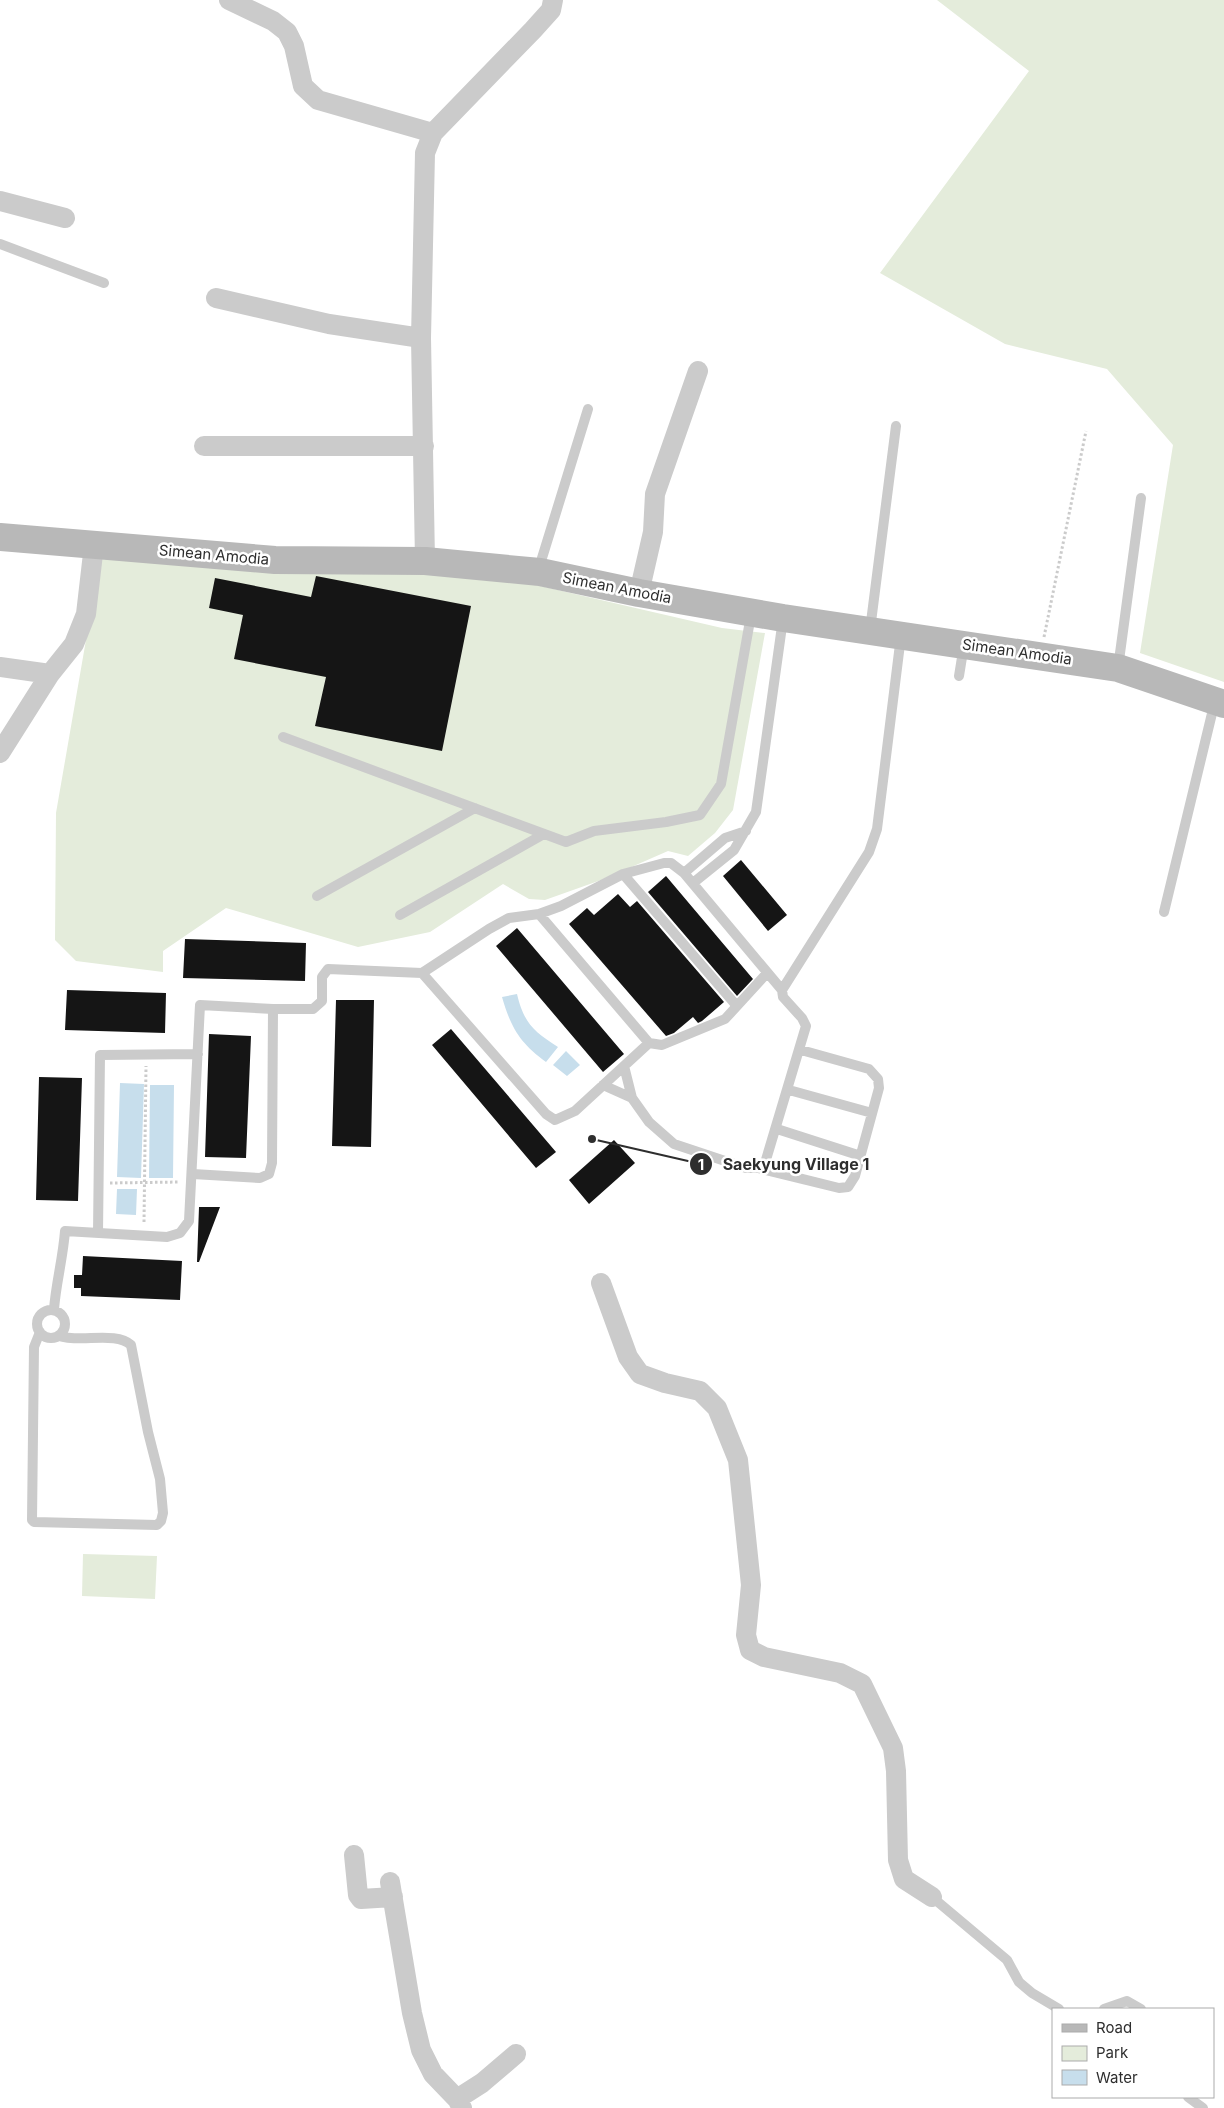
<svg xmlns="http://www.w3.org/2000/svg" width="1224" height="2108" viewBox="0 0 1224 2108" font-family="Inter,sans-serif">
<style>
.green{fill:#e4ecdb}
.water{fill:#c7deec}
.building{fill:#151515}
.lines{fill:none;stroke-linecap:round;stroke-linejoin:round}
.path{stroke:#cbcbcb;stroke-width:3;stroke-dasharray:2.5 2.5;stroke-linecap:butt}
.lane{stroke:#cbcbcb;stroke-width:10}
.street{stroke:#cbcbcb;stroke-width:20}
.secondary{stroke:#b8b8b8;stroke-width:28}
.labels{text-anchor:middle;stroke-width:5;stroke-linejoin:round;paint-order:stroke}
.street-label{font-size:15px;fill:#2e2e2e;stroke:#fff}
.leader{fill:none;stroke:#2e2e2e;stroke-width:2}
.callout-dot{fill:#2e2e2e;stroke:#fff;stroke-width:2}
.mark-label{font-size:15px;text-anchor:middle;font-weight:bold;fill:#fff}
.callout-label{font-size:16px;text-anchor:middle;font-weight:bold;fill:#2e2e2e;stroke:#fff;stroke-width:5;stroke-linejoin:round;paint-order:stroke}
</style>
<rect width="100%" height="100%" fill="#fff"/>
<path class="green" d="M937,0H1224V682L1140,653L1173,445L1107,369L1005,344L880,273L1029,71Z
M100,559L502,577L722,628L765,633L733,810L715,833L688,856L668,851L604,879L545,900L529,899L503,884L430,932L358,947L226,908L163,951V972L76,961L55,940L56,813Z
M83,1554L157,1556L155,1599L82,1596Z"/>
<path class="water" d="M517,994C524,1023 533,1031 558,1047L546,1062C520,1043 511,1028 502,997Z
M566,1051L580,1065L567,1076L553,1065Z
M120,1083L144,1084L141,1178L117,1177Z
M150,1085H174L173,1178H149Z
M117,1189H137L136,1215L116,1214Z"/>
<path class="building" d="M316,576L471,606L442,751L315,726L326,677L234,659L243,615L209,608L215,578L311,597Z
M741,860L787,915L768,931L723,876Z
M666,876L753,979L737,996L648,892Z
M618,894L630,907L637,901L724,1002L702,1021L698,1023L693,1017L674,1033L666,1036L569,924L587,908L594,915Z
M517,928L624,1054L603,1072L496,946Z
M185,939L306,943L305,981L183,978Z
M67,990L166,993L165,1033L65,1030Z
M336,1000H374L371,1147L332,1146Z
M451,1029L556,1152L536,1168L432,1045Z
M209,1034L251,1036L246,1158L205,1157Z
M39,1077L82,1078L78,1201L36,1200Z
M614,1140L635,1163L589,1204L569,1180Z
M199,1207H220L199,1262H197Z
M83,1256L182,1261L180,1300L81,1296V1288H74V1275H82Z"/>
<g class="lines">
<path class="path" d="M1044,637L1086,431
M110,1183L179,1182
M144,1222L146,1066"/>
<path class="lane" d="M0,244L104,283
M540,570L542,558L588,409
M870,630L896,426
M1118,668L1141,498
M959,676L964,645
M283,737L566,842L594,831L666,822L700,815L721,784L751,615
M684,873L725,838L746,831
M623,874L736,1005
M693,883L734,850L756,812L783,619
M317,896L475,808
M1164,912L1215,701
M539,914L649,1043L662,1045L725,1019L767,973
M400,915L544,834
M422,973L546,1114L555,1120L575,1111L649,1043
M624,1066L632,1098L649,1122L674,1144L746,1168H758L765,1163L806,1026L802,1018L783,997L782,990L869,852L877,829L901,636
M603,1085L632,1098
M789,1090L872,1113
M777,1129L861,1156
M758,1168L839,1188L848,1187L855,1176L879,1088L878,1079L869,1069L801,1050
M193,1174L260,1178L269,1174L272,1163L273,1009H313L322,1001V977L328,969L422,973L489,929L509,918L539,914L561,906L623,874L664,863H671L684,873L782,990
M98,1233L100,1055L198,1054
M54,1309C56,1283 63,1258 65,1231L167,1237L180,1233L189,1221L200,1005L273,1009
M37 1324a14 14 0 1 1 28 0a14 14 0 1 1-28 0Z
M40,1332L34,1347L32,1520L34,1522L157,1525L161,1521L163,1513L160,1479L148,1432L131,1345C116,1331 80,1343 59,1336
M932,1897L1007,1960L1019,1982L1032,1993L1059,2009
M1104,2009L1127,2001L1141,2009
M1188,2097L1203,2108"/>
<path class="street" d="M229,0L273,21L287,32L294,46L303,86L318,100L433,133
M0,201L65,218
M216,298L329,324L421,338
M204,446H424
M425,561L421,338L425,153L433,133L533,30L551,10L553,0
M639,593L653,532L655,494L698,371
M0,667L50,674
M0,753L50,674L74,644L86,614L94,545
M601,1283L628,1357L640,1374L665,1383L700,1391L717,1408L738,1460L751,1585L746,1635L750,1650L764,1657L840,1673L862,1684L893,1748L896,1771L898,1860L904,1879L932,1897
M354,1855L358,1895L361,1899L393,1897
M390,1882L412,2013L421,2050L433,2074L457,2099L462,2108
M457,2099L482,2083L516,2054"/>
<path class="secondary" d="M0,537L275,560L425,561L540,572L639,593L783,618L1118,668L1224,704"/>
</g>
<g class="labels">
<g class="street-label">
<text transform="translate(214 555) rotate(5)" y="5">Simean Amodia</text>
<text transform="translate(617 588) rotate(11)" y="5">Simean Amodia</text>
<text transform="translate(1017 652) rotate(8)" y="5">Simean Amodia</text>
</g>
</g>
<path class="leader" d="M592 1139L701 1164"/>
<g class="callout-dot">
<circle cx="592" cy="1139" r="5"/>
<circle cx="701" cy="1164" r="12"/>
</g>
<g class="mark-label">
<text x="701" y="1170">1</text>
</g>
<g class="callout-label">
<text x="796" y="1170">Saekyung Village 1</text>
</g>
<rect x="1052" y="2008" width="162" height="90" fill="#ffffff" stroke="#ababab"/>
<rect x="1062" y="2024" width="25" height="8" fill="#b8b8b8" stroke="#ababab"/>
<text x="1096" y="2033" font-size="15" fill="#2e2e2e">Road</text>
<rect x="1062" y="2046" width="25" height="15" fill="#e4ecdb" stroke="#ababab"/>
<text x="1096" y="2058" font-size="15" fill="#2e2e2e">Park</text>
<rect x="1062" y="2070" width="25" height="15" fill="#c7deec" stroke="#ababab"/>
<text x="1096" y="2083" font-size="15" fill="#2e2e2e">Water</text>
</svg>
